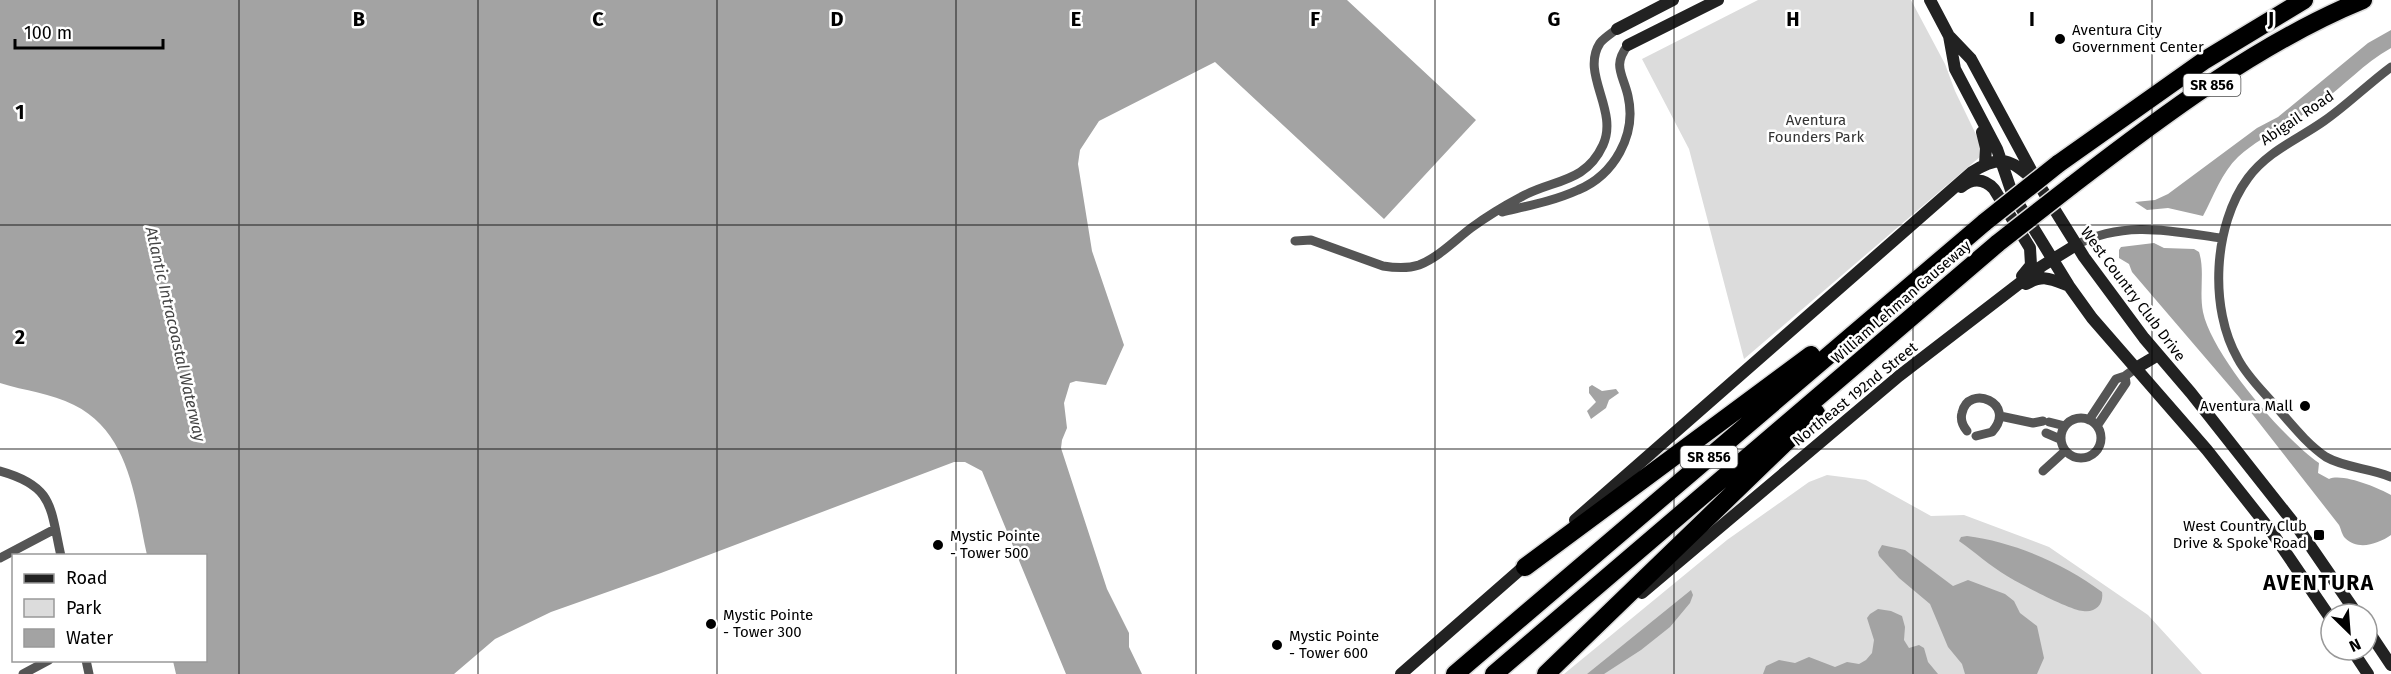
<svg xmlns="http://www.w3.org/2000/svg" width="2391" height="674" viewBox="0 0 2391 674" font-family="'Fira Sans',sans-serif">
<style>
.green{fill:#dcdcdc}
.water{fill:#a3a3a3}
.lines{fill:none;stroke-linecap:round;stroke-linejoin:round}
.highway-casing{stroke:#dbdbdb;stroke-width:21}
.street{stroke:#555;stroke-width:9}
.secondary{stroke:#222;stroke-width:12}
.highway{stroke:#000;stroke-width:18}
.highway-bridge-casing{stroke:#dbdbdb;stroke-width:21;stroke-linecap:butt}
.highway-bridge{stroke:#000;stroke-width:18}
.grid{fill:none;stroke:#000;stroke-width:1.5;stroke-opacity:0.55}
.poi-dot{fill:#000;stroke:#fff;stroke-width:2}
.labels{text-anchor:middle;stroke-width:5;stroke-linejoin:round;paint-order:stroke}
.shield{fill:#fff;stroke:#4c4c4c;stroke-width:1.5}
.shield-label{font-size:14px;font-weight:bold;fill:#000}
.poi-label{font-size:15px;fill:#000;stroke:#fff;text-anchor:start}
.street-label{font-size:15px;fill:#000;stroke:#fff}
.park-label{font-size:15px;fill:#333;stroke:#fff}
.water-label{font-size:16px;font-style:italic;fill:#444;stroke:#fff}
.district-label{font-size:21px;font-weight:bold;letter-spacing:1.5px;fill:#000;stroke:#fff}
.grid-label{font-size:20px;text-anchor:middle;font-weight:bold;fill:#000;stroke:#fff;stroke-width:5;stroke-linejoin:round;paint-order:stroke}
</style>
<rect width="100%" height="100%" fill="#fff"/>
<path class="green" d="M1758,0H1911L1945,64L1955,91L1983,149L1981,156L1744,359L1689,149L1642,59Z
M1827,475L1866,480L1931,516L1964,515L2049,547L2148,615L2202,674H1564L1727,540L1809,482Z"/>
<path class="water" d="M0,0H1347L1476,120L1384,219L1215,62L1099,121L1080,150L1078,164L1092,251L1124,345L1106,385L1076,381L1070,383L1064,403L1067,428L1062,440L1061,448L1107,589L1129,633V647L1142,674H1066L982,471L965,462H954L661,573L551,612L495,639L454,674H176L173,661L206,660V556L147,555C135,502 131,433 74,405C51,393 25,391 0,383Z
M2391,30V48C2364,63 2344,86 2319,104C2293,123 2262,135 2238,157C2222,172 2213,197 2203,216L2168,208L2147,210L2135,202L2155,200L2168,194L2257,128L2278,117L2368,43Z
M2154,243L2164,248L2194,249L2199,252C2205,270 2199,292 2203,312C2212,355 2282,437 2319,463L2318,473L2329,479C2343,473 2378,488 2391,495V535C2378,544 2358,551 2345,538C2342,535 2341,529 2339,525L2239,397L2132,272L2129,264L2119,258V250L2121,247Z
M1592,385L1602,391L1616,389L1619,393L1609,400L1606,408L1591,419L1587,411L1596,402L1589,393V387Z
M1967,536C2014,542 2065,564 2102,592C2104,604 2096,613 2083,611C2070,610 2020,584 2007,576C1990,566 1975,552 1959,541L1961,537Z
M1882,545L1905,550L1953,586L1968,580L2005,594L2014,601L2020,613L2037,626L2044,658L2037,674H1965L1962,664L1948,647L1930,604L1899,578L1879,556L1878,552Z
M1691,590L1693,595L1690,603L1670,627L1641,650L1604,674H1587Z
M1878,609L1891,611L1902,616L1905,627L1904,640L1909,648L1919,645L1924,648L1928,662L1938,674H1763L1766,666L1779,660L1795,663L1809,657L1835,667L1847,662L1859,664L1866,660L1872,653L1874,640L1867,618L1870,614Z"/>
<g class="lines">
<defs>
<path id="highway" d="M2058,164L2205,60L2304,0
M2071,186C2159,118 2260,42 2363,0
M1525,567L1811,355
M1455,674L1985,222
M1494,674L1998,243
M1546,674L1816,413"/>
</defs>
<use href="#highway" class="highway-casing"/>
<path class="street" d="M2391,67C2368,84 2347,105 2324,121C2297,140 2268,151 2248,178C2213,225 2209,309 2238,359C2248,378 2265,393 2278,409C2293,426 2307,444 2326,457C2345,468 2370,468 2391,477
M1502,212C1527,206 1554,201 1578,190C1614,175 1637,135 1628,96C1623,74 1612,66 1628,45
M1295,241L1311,240L1383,266C1395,268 1407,269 1419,265C1439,257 1454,241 1471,228C1486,217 1504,206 1521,197C1553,179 1585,184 1603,145C1619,110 1580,74 1600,43C1604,38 1612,33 1617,29
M2076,245C2124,220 2171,231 2221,238
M2000,416L2033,423L2043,421
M2061 438a20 20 0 1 1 40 0a20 20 0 1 1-40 0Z
M2089,420L2116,379L2125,376L2136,368
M2049,422L2065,426
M2097,426L2126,383L2125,376
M1967,431C1963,426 1960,420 1962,413C1968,383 2018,403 1992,432L1976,436
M2046,433L2060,439
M0,471C54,486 50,507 61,556
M2043,471L2065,451
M0,558L55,529
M86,660L89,674
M23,674L49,660"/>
<path class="secondary" d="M1930,0L1949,36L1955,69L1997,149L2012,193L2069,286L2092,318L2207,450L2271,531L2331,619
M1617,29L1673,0
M1950,37L1971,59L2038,183L2084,257L2144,338L2191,393L2300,531L2357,614
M1628,45L1718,0
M1982,132L1986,148L1985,164
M1961,187C1972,178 1984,178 1994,189L2030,248L2031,265L2022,276
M2026,284C2044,274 2051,279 2069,286
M2136,368L2158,355
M1575,520L1972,172C2004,152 2011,161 2038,183
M1642,593L1899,376L2042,266L2076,245
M2367,629L2391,665
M2352,650L2368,674
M1401,674L1529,562"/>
<use href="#highway" class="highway"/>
<defs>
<path id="highway-bridge" d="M1985,222L2058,164
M1998,243L2071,186"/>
</defs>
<use href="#highway-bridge" class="highway-bridge-casing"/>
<use href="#highway-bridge" class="highway-bridge"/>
</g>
<path class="grid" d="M239,0V674M478,0V674M717,0V674M956,0V674M1196,0V674M1435,0V674M1674,0V674M1913,0V674M2152,0V674M0,225H2391M0,449H2391"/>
<g class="poi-dot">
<circle cx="2060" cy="39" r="6"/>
<circle cx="2305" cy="406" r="6"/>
<rect x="2313" y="529" width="12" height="12" rx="3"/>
<circle cx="938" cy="545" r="6"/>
<circle cx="711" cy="624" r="6"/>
<circle cx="1277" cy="645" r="6"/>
</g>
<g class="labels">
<g class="shield">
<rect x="2183.5" y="74" width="57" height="22" rx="4.5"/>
<rect x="1680.5" y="446" width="57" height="22" rx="4.5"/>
</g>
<g class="shield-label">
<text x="2212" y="90">SR 856</text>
<text x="1709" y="462">SR 856</text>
</g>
<g class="poi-label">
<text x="2072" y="35">Aventura City<tspan x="2072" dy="17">Government Center</tspan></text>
<text x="2293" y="411" text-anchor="end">Aventura Mall</text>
<text x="2307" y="531" text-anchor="end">West Country Club<tspan x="2307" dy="17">Drive &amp; Spoke Road</tspan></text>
<text x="950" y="541">Mystic Pointe<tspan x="950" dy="17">- Tower 500</tspan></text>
<text x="723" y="620">Mystic Pointe<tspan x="723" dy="17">- Tower 300</tspan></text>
<text x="1289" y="641">Mystic Pointe<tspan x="1289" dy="17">- Tower 600</tspan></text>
</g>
<g class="street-label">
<text transform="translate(2297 118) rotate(-34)" y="5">Abigail Road</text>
<text transform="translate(2133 294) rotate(53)" y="5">West Country Club Drive</text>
<text transform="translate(1901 302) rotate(-41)" y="5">William Lehman Causeway</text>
<text transform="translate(1855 394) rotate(-39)" y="5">Northeast 192nd Street</text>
</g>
<g class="park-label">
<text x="1816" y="125">Aventura<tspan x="1816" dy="17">Founders Park</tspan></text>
</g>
<g class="water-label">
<text transform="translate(176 334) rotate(77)" y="6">Atlantic Intracoastal Waterway</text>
</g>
<g class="district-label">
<text x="2319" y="590">AVENTURA</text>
</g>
</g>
<g class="grid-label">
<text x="359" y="26">B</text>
<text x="598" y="26">C</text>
<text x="837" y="26">D</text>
<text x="1076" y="26">E</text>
<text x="1315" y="26">F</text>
<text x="1554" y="26">G</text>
<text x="1793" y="26">H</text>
<text x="2032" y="26">I</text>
<text x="2271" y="26">J</text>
<text x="20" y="119">1</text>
<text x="20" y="344">2</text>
</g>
<rect x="12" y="554" width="195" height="108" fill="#ffffff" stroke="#999999" stroke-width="1.5"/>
<rect x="24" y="574" width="30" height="9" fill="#222222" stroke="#999999" stroke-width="1.5"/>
<text x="66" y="584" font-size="18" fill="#000000">Road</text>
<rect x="24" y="599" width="30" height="18" fill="#dcdcdc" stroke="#999999" stroke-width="1.5"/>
<text x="66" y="614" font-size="18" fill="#000000">Park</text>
<rect x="24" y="629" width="30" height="18" fill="#a3a3a3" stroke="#999999" stroke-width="1.5"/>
<text x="66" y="644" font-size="18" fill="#000000">Water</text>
<g transform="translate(2349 632) rotate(155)"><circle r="28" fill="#ffffff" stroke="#999999" stroke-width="1.5"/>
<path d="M0-4.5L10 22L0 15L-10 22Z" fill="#000000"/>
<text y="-9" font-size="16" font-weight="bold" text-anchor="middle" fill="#000000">N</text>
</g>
<path d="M15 39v9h148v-9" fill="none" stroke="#000000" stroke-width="3"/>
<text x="24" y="39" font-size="18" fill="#000000" stroke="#ffffff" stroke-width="4.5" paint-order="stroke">100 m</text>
</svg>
